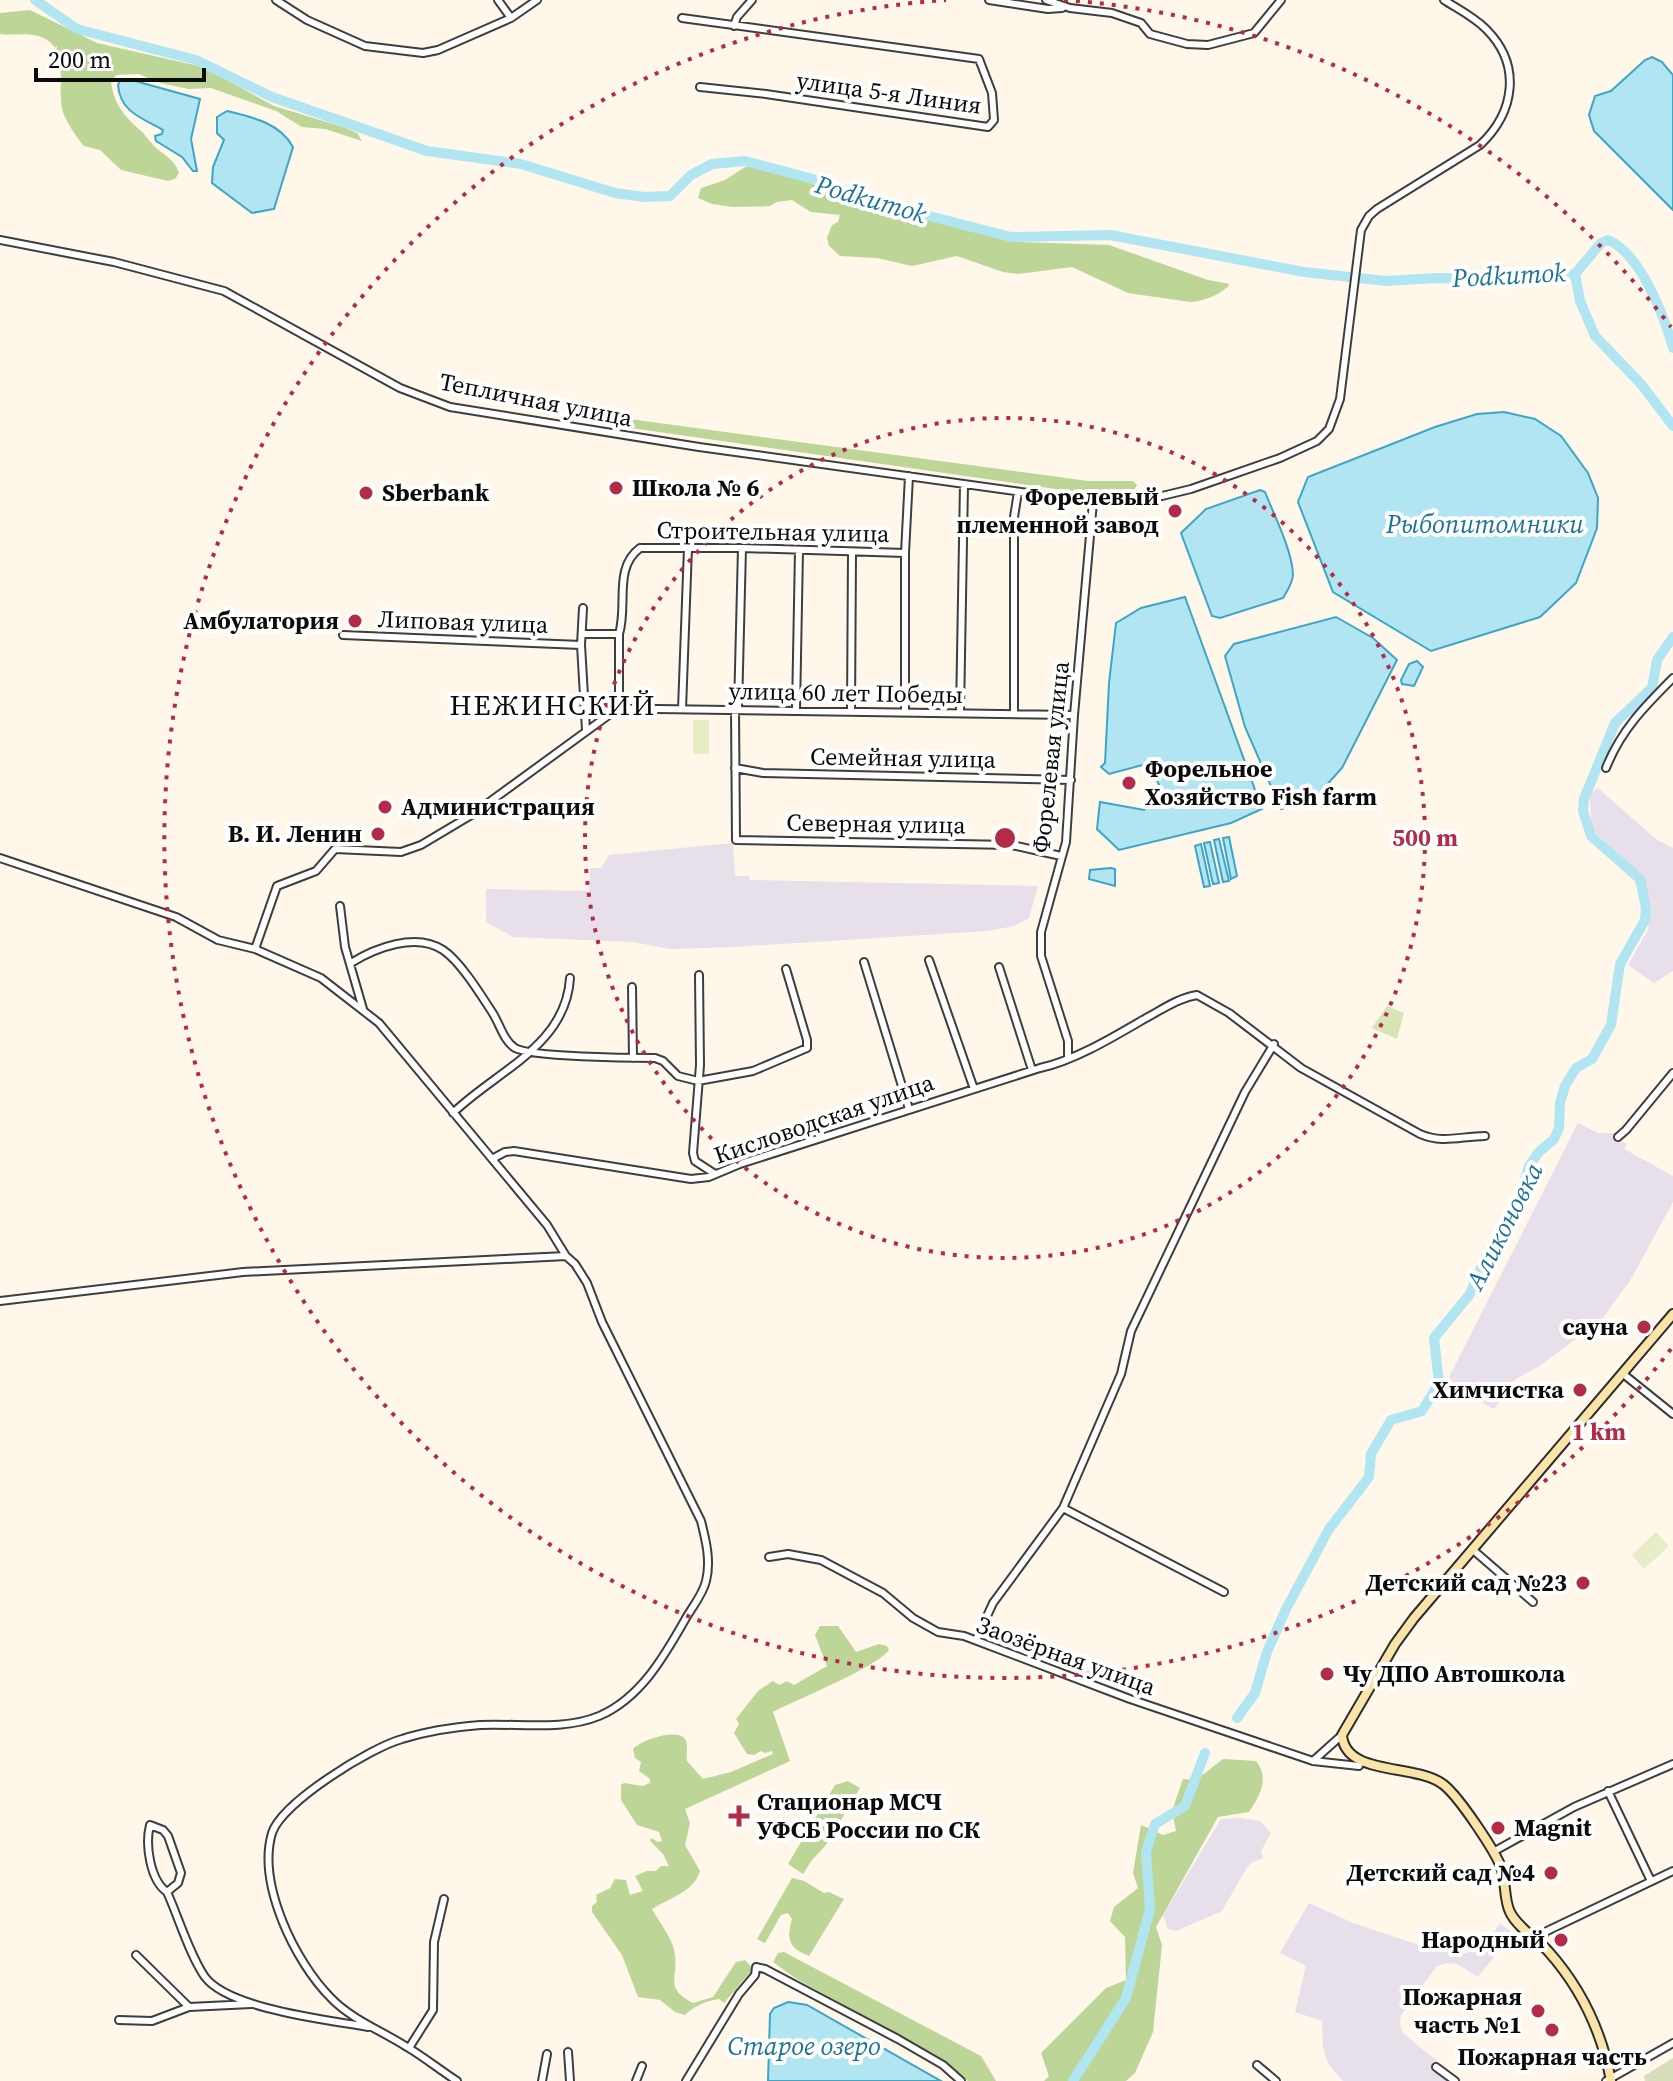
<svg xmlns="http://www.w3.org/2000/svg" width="1673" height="2081" viewBox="0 0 1673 2081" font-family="'Source Serif 4',serif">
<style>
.industrial{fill:#e7dfea}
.green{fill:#d7e5b6}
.forest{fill:#bdd596}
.cemetery{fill:#d8ddbd}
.pitch{fill:#e6edc7}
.water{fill:#b2e5f2;stroke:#3da5c5;stroke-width:2}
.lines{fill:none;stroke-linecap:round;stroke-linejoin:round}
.river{stroke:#b2e5f2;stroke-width:10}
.minor-casing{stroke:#3e3e3e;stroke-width:10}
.secondary-casing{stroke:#2d2d2d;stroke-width:12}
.minor{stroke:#fff;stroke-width:6}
.secondary{stroke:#fae4a8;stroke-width:8}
.ring{fill:none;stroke:#b22c48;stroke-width:4;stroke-dasharray:4 8}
.poi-dot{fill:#b22c48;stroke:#fff;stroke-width:3}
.labels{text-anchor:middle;stroke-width:8;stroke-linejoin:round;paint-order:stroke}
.street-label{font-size:24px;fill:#0b0b0b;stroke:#fff}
.poi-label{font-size:24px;font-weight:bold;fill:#0b0b0b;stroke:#fff;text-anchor:end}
.water-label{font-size:26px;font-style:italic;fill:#1c7494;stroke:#fff}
.quarter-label{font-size:28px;letter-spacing:2px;fill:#0b0b0b;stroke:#fff}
.centre{fill:#b22c48;stroke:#fff;stroke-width:4}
.ring-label{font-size:24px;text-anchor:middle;font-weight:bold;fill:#b22c48;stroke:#fff;stroke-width:8;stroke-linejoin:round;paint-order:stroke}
</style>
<rect width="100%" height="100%" fill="#fef7ea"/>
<path class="industrial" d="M1598,788L1657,840L1673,848V971L1654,983L1628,965L1648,930L1650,908L1643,876L1595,832L1591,824L1590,794Z
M733,843L735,876H749L750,880L1038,886L1029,918L1014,926L988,931L732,947L670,949L633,942L513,937L486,922V889L589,891L590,868H601L609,855Z
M1578,1123L1598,1133H1617L1620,1140L1627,1144L1624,1149L1673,1176V1202L1631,1279L1602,1319L1541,1365L1514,1380L1494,1409L1446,1383Z
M1241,1818L1260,1821L1271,1833L1261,1851L1263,1858L1251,1863L1246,1869L1222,1911L1176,1931L1168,1929L1163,1915L1221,1819Z
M1309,1903L1353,1923L1440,1952L1466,1953L1484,1947L1500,1923L1513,1933L1478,1977L1457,1964L1445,1963L1436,1967L1401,2015L1400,2024L1403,2033L1461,2081H1343L1329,2065L1323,2048L1322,2021L1295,2012L1306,1966L1280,1953Z"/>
<path class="green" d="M1387,1006L1404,1013L1397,1039L1372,1028Z"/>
<path class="forest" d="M30,10L97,43L203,67L274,106L343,127L357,133L362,141L325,129L302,127L276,111L211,88L189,89L160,83L139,74L117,75L111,80C113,103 124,116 140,130C145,134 148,140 153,145C163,155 175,159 179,173L175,179L168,181L121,170L100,150L84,146C77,138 64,119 62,108C57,83 71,46 38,36C26,32 12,36 0,34V13Z
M745,167H763L897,212L925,214L979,233L1018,242L1109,245L1208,280L1230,284C1221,295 1204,301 1190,302L1128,293L1072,267L1018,274L1003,272L957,256L912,266L877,258L840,256L829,246L827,238L832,225L838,222L840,215L811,212L792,200L777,202L770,206L733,207L712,204L698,198L701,188L725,180Z
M600,415L1088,481H1133L1137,485L1133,492L1091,494L596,423L594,419Z
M820,1626H838L856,1652L879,1644L887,1646L889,1650C877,1667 796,1700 773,1712L790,1761L685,1809L690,1823L685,1845L700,1871C695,1891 668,1899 652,1909C659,1922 674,1940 675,1955C678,1979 664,1988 693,2003L713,1997L736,1962L745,1960L751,1967V1971L724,2003L719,1999C706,2001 694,2006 685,2015L675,2012L660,2000L638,1997L622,1955L592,1912V1906L597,1902L596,1895L610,1888L615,1879L626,1880L630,1895L643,1891L635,1876L647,1871H656L661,1866H669L663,1854L650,1841L651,1838L658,1842L662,1841L659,1832L637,1825L621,1800V1785L624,1783L642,1786L650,1783V1779L639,1771L641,1762L635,1758L633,1749C640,1740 681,1726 686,1741C688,1747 686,1756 687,1761L703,1779L731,1772L773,1754L772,1751L765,1753L761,1751L754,1755L747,1754L734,1733L739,1724L736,1719L758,1691L773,1681L779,1685L787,1681L794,1685L827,1666L815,1635Z
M1223,1759L1256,1761C1270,1779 1260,1795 1249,1812L1218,1817L1156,1927L1162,1945L1153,2032L1135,2073L1126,2081H1044L1049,2076L1041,2053L1106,1988L1126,1980L1125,1937L1110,1921L1114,1907L1138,1888L1133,1873L1141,1825L1163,1835L1176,1831L1172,1811L1183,1779L1196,1780Z
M848,1781L860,1788L826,1845L812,1860L803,1874L788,1864L835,1785Z
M792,1878L804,1881L824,1893L829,1892L844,1899L809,1956C789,1948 786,1940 792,1919L788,1913L781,1915L765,1943L757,1939Z
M784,1952L981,2056L996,2081H968L943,2060L795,1978L773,1962L778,1953Z"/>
<path class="cemetery" d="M1673,2058V2081H1645L1644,2076Z"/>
<path class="pitch" d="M693,720H709V754H693Z
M1656,1532L1669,1546L1644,1569L1632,1555Z"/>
<path class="water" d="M1652,57L1662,62L1673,75V210L1594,131L1589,115L1595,96L1611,91L1645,60Z
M128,79L200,99L191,139L197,171H193L182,157L156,141L155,136L162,134L163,130C142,118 120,112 118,85L120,81Z
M227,111C252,117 280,123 293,147L274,209L252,213L212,183L213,167L224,140L217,133V117Z
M1504,412L1535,419L1561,436L1588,473L1598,498L1597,528L1576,583L1540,617L1431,651L1333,592L1298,502L1308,477L1435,427L1477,414Z
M1260,490L1265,492C1274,515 1292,550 1293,574C1293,583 1287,591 1283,598L1220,618L1212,616L1181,533L1206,509Z
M1185,597L1262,809L1231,823L1119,850L1097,829L1100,802L1144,810L1159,785L1150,763L1109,774L1101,767L1105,763L1109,683L1116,623L1141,608Z
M1336,617L1373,638L1397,660L1342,768L1313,800L1281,809L1245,727L1225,656L1234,644Z
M1417,661L1423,667L1414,686L1402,684L1401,680L1409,664Z
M1229,837L1237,876L1231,879L1223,838Z
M1219,839L1229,881L1223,882L1214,840Z
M1210,842L1219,883L1213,884L1204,843Z
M1201,844L1210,886L1204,887L1195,846Z
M1111,868L1115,869V886L1089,879L1090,870Z
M788,2002L807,2005L941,2081H768L770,2014L774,2008Z"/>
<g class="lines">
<path class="river" d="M35,0L77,29L196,60L272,97L427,151L521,164L615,193L644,197L670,196L691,175L712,164L745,161L813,179L879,203L1011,237L1110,235L1304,272L1386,281L1436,278L1536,279L1575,274L1601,243L1608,240C1641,254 1664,316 1673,348
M1575,274L1580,301L1595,336L1641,384L1673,426
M1237,1718L1255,1693L1267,1652L1286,1609L1329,1529L1369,1477L1371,1454L1391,1420L1422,1411L1439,1383L1434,1338L1470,1294L1489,1250L1516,1208L1529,1166L1538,1153L1554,1139L1559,1128L1560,1103L1565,1086L1576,1068L1592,1059L1611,1025L1620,964L1645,920L1646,908L1640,879L1591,836L1583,811L1584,799L1615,723L1652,688L1657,660L1673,637
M1073,2081L1126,1998L1150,1909L1146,1852L1155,1824L1185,1806L1205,1753"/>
<defs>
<path id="minor" d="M276,0L307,20L365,46L423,53L438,50L511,18L537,0
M498,0L511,18
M989,0L1048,9L1062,8
M1046,0L1070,8L1112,13L1141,23L1150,34L1187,44L1208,45L1254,33L1281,0
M682,18L979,59L992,93L994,120L988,127L766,94L700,87
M734,26L737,17L752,0
M0,240L114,262L224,291L400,388L450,407L699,447L1093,502L1162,496L1191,489L1280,458L1317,441L1329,429L1340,399L1361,230L1369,216L1377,209L1480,145C1515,112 1522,65 1486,29C1474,17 1458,9 1444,0
M583,608L581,645L586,730
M582,634H619
M343,635L581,645
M586,708L1074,715
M619,709V634C628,605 613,568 640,548H742L905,553
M682,709L688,548
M735,709L736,840L1012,845L1061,856
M738,709L742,548
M796,710L799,550
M851,711L852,552
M905,712V553L909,476
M960,713L964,484
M1014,714V517L1018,492
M735,768L763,773L1071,780
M1606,768C1621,730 1645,706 1673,678
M0,858L176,917L218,940L255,949
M340,906L345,947L363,1009
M929,960L974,1089
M864,962L909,1109
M351,963C375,948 416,932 443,950C460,961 481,995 492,1012C500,1024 503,1040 515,1048C531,1057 631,1058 655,1058L663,1061L678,1076L698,1081L753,1071L807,1048V1040L786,969
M999,967L1032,1070
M699,975L700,1065L693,1153L695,1161L715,1174
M632,987L633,1058
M1068,1057V1041L1041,956V932L1066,842L1074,715L1093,502
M453,1113C496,1071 566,1046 570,978
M1618,1137L1626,1130L1673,1073
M492,1159L505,1152L514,1151L691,1179L709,1177L740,1164L1040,1068C1074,1061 1115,1036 1146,1018C1163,1009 1178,998 1197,995L1229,1013L1301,1068L1420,1134C1443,1144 1461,1136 1485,1136
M0,1301L243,1272L566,1256
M1622,1373L1673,1414
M1063,1508L1224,1592
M1472,1549L1533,1602
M769,1557L788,1554L821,1560L883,1593L913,1618L938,1632L964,1636L1130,1699L1313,1761L1359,1766L1361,1761
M976,1640L993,1603L1063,1508L1121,1374L1131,1331L1245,1092L1274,1044
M1313,1761L1342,1735
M1608,1791L1651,1881
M1493,1852L1574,1807L1673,1764
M167,1892L178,1883L181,1873L168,1836L163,1830L150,1825C145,1845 150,1880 167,1892C178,1916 190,1956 205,1977C229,2009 329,2020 368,2027
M1538,1940L1547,1931L1673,1871
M136,1955L189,2007L251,2004
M119,2020L152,2021L189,2007
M409,2048L433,2010L434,1942L444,1899
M568,2052L570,2081
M1257,2065L1276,2081
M1436,2067L1455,2081
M457,2081C440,2070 424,2057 407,2047C382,2031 351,2019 331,1998C295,1962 257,1884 272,1833C282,1802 372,1747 402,1739C427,1731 454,1727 480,1725C518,1723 563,1731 599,1716C641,1698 665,1655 686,1618C693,1606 703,1594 706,1581C711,1561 706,1541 701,1521L602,1322L587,1283L575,1264L566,1256L547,1225L379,1023L321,978L255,949L277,886L316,871L335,849L401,852L421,845L473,814L617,709
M542,2081L547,2054
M636,2081L642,2066
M686,2081L739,1994L755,1975L756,1967L765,1969L898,2039L943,2065L961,2081
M1606,2081L1673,2043"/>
<path id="secondary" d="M1611,2081C1602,2032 1581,1988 1548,1951C1537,1939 1517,1927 1510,1912C1504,1900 1506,1884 1502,1870C1497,1853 1459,1797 1444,1785C1417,1763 1345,1777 1342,1735L1395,1644L1414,1618L1673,1314"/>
</defs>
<use href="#minor" class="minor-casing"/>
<use href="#secondary" class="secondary-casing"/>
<use href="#minor" class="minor"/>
<use href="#secondary" class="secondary"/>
</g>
<g class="ring">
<circle cx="1005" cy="838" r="420"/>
<path d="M1671 1349A840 840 0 1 1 946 0M1064 0A840 840 0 0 1 1671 327"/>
</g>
<g class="poi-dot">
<circle cx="616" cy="488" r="8"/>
<circle cx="366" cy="493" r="8"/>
<circle cx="1175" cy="511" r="8"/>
<circle cx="355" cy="621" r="8"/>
<circle cx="1129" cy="783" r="8"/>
<circle cx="385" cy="807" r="8"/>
<circle cx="378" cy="834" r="8"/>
<circle cx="1644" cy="1327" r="8"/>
<circle cx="1580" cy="1390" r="8"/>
<circle cx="1583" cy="1583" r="8"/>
<circle cx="1327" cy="1674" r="8"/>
<path d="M735 1804h8v8h8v8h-8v8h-8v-8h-8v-8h8z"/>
<circle cx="1498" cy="1828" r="8"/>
<circle cx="1551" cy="1873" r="8"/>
<circle cx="1561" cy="1940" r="8"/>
<circle cx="1538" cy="2011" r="8"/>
<circle cx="1552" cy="2030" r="8"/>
</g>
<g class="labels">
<g class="street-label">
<text transform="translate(889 93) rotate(8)" y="8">улица 5-я Линия</text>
<text transform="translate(536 400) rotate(11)" y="8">Тепличная улица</text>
<text transform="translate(773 532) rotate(1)" y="8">Строительная улица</text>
<text transform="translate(463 622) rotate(2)" y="8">Липовая улица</text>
<text transform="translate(846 693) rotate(1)" y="8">улица 60 лет Победы</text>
<text transform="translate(1051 757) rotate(-84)" y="8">Форелевая улица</text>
<text transform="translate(903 758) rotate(1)" y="8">Семейная улица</text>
<text transform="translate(876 824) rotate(1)" y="8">Северная улица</text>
<text transform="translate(824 1119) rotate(-19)" y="8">Кисловодская улица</text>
<text transform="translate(1066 1656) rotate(20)" y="8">Заозёрная улица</text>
</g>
<g class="poi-label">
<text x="632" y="496" text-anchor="start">Школа № 6</text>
<text x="382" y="501" text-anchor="start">Sberbank</text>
<text x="1159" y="505">Форелевый<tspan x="1159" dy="28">племенной завод</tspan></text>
<text x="339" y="629">Амбулатория</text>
<text x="1145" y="777" text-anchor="start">Форельное<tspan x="1145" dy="28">Хозяйство Fish farm</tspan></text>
<text x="401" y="815" text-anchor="start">Администрация</text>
<text x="362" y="842">В. И. Ленин</text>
<text x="1628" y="1335">сауна</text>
<text x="1564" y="1398">Химчистка</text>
<text x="1567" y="1591">Детский сад №23</text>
<text x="1343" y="1682" text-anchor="start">Чу ДПО Автошкола</text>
<text x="757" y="1810" text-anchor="start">Стационар МСЧ<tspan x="757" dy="28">УФСБ России по СК</tspan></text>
<text x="1514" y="1836" text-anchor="start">Magnit</text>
<text x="1535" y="1881">Детский сад №4</text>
<text x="1545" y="1948">Народный</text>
<text x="1522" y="2005">Пожарная<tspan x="1522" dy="28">часть №1</tspan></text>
<text x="1552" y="2065" text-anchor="middle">Пожарная часть</text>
</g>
<g class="water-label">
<text transform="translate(871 199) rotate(16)" y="9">Podkumok</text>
<text transform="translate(1509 275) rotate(-3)" y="9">Podkumok</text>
<text x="1485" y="533">Рыбопитомники</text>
<text transform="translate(1504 1226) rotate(-63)" y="9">Аликоновка</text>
<text x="804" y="2055">Старое озеро</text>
</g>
<g class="quarter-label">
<text x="553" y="715">НЕЖИНСКИЙ</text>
</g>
</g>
<circle cx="1005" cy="838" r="12" class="centre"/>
<g class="ring-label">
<text x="1425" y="846">500 m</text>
<text x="1599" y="1440">1 km</text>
</g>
<path d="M36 68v12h168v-12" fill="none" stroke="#0b0b0b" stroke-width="4"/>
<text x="48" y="68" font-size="24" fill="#0b0b0b" stroke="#ffffff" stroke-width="6" paint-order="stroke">200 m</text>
</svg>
